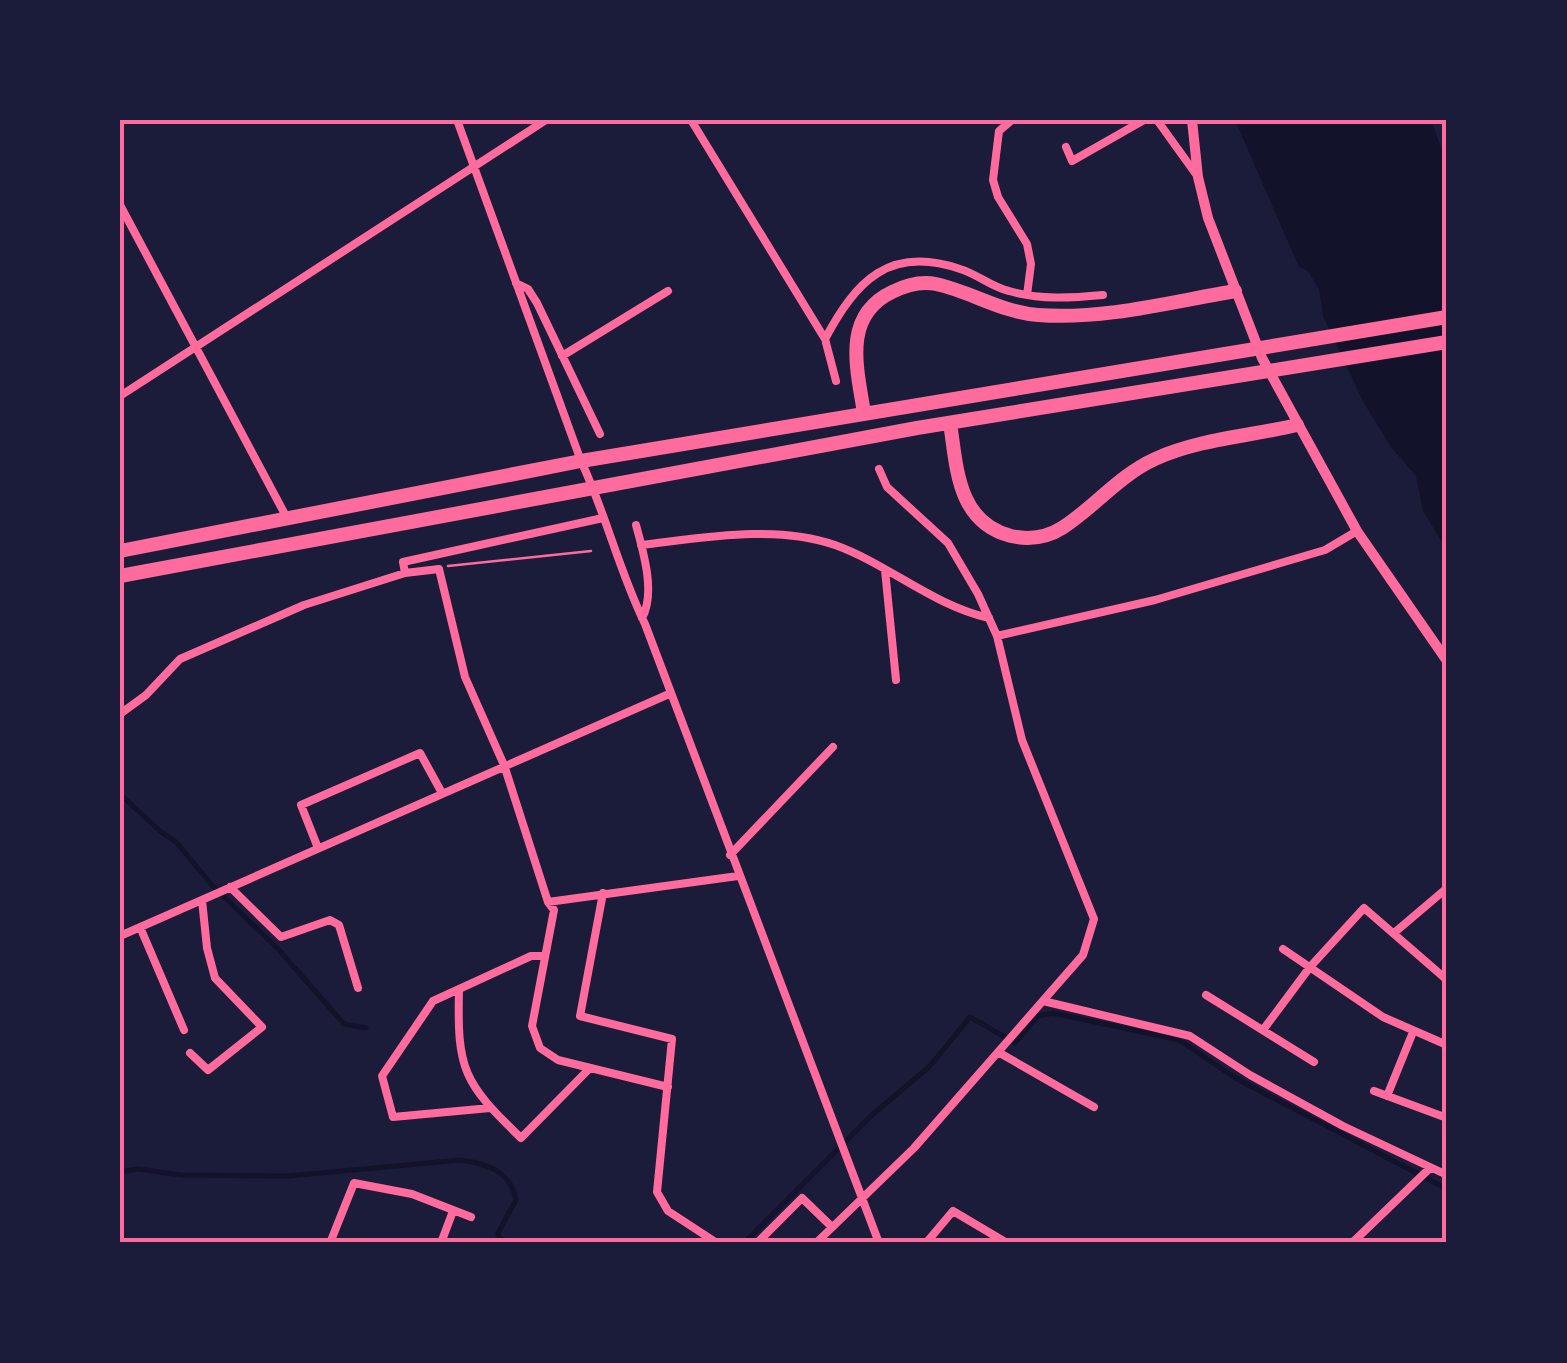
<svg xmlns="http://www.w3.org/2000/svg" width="1567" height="1363" viewBox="0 0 1567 1363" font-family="Signika,sans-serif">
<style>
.water{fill:#12122b}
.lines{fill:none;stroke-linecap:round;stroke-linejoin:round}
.stream{stroke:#12122b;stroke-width:5}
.path{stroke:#ff6b9d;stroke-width:2.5}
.minor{stroke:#ff6b9d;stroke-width:8}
.tertiary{stroke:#ff6b9d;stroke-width:10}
.trunk{stroke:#ff6b9d;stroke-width:14}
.neatline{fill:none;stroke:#ff6b9d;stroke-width:4}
</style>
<rect width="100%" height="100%" fill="#1b1b3a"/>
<path class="water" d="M1235,120H1431L1447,164V550L1423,511L1416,476L1391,447L1364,403L1323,316L1319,289L1308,271L1299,267Z"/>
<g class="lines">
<path class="stream" d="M120,794L161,832L176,842L211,884L279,950L344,1024L366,1028
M120,1172L138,1169L181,1175L288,1176L461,1160C487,1164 511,1171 516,1200L498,1233L499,1238L511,1243
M744,1243L872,1115L930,1066L970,1017L1015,1043L1038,1016L1053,1013L1179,1040L1237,1079L1447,1189"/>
<path class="path" d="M448,566L591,551"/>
<path class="minor" d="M457,120L581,461C606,514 619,571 645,624L879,1243
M691,120L825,339L836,381
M1012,120L999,131L993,180L998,197L1027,244L1031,264L1027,295
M1157,120L1198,177
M1066,147L1072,161L1144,120
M120,205L288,520
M516,283L528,289L537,303L600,434
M825,339C856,281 889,245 960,269C977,274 992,287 1009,291C1040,300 1071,298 1103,295
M562,356L668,291
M120,396L546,120
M636,525C643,551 656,593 642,618
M641,545C702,538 775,524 835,545C888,564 932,605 989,618
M885,570L896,680
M405,573L403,562L603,518
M997,636L1155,600L1325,550L1357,531
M120,714L146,695L180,659L304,605L405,573L439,569L465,677L504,765L548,902L738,876
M318,848L301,805L420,753L442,793
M730,855L833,747
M230,887L281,937L330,920L339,925L358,988
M603,893L580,1016L672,1039L657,1192L668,1211L717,1243
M548,902L554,910L532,1026L540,1048L558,1060L668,1087
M140,927L184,1030
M1394,933L1447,888
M120,936L669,694
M1283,949L1383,1017L1447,1045
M459,989C457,1070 463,1082 521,1138L590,1068
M1206,995L1314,1062
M1043,1001L1190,1036L1250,1075L1343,1126L1447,1175
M1263,1030L1310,967L1364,908L1447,980
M998,1052L1094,1107
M190,1053L208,1070L262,1027L215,978L207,948L202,900
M1374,1091L1447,1118
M1387,1096L1413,1032
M490,1108L393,1117L382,1076L433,1001L531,956H545
M330,1243L354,1183L412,1194L471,1217
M441,1243L453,1211
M757,1243L802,1198L832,1227
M816,1243L914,1148L1083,955L1094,919L1022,740L997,636L978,594L948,543L887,487L879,469
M926,1243L953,1211L1007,1243
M1352,1243L1430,1168"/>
<path class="tertiary" d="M1192,120L1198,177L1208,218L1262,358L1357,531L1447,661"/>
<path class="trunk" d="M864,413C857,368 842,316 892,292C906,285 921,281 936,284C972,292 1001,312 1038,315C1103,320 1171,302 1235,291
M950,423C957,468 957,522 1011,536C1029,540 1046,538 1062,528C1095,507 1118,476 1155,459C1199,439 1250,436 1297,425
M120,551L581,461L1447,317
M120,576L917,428L1447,342"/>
</g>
<rect width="1567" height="1363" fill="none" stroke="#1b1b3a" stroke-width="245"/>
<rect x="122" y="122" width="1322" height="1118" class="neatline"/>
</svg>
